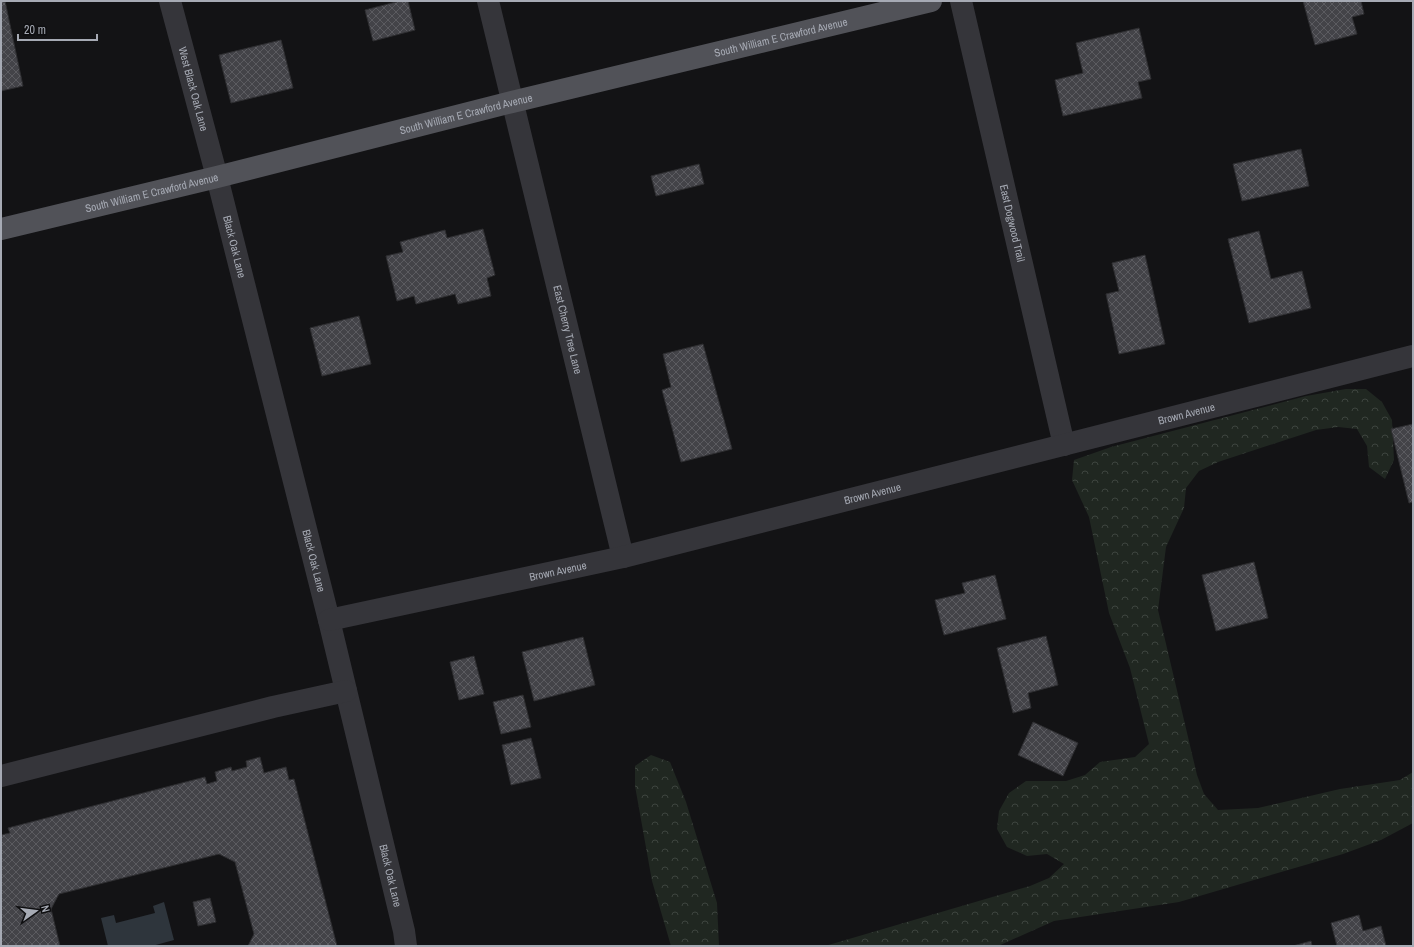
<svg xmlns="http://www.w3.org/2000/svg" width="1414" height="947" viewBox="0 0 1414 947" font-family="'Archivo Narrow',sans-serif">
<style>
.forest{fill:url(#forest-crowns)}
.water{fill:#2e353c}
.building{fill:url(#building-cross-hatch);stroke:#2e2e31}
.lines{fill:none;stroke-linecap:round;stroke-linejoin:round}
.minor{stroke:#35353a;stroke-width:22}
.major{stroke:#515258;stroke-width:22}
.labels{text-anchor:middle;stroke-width:3;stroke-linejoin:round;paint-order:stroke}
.street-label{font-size:11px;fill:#a6aab4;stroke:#0e0e10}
</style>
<defs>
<pattern id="forest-crowns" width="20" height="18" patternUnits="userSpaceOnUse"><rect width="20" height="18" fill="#202721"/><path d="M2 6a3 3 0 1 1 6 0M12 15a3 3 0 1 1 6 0" fill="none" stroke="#3d443f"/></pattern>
<pattern id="building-cross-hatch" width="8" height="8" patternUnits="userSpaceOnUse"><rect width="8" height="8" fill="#434348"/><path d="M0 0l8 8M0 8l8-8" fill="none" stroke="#5b5b60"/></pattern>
</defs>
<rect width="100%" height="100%" fill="#131315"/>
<path class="forest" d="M1346,389H1366L1382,402L1392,420L1394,460L1385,479L1369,467L1367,446L1357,429L1338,427L1316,430L1218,462L1199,471L1186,488L1184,508L1166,547L1158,610L1197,775L1204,794L1218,810L1258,808L1340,789L1400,780L1413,772V823L1381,840L1343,854L1179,902L1054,921L998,946H825L1030,886L1049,878L1064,864L1047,854L1027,856L1007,847L997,829L999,811L1009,793L1026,781H1066L1085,775L1100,762L1135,757L1149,744L1130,668L1109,613L1089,517L1072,480L1074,460L1111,447L1306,396Z
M651,755L670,762L686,802L717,903L719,946H671L652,881L635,786V766Z"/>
<path class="water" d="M164,902L174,940L152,946H108L101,918L114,915L116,923L155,913L153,906Z"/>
<path class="building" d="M1,1H5L23,86L1,91Z
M400,1H408L415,30L373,41L365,10Z
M1303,1H1361L1364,14L1352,17L1357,34L1315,45Z
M1139,28L1151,79L1138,82L1142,98L1063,116L1055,80L1083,73L1076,43Z
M281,40L293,88L231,103L219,55Z
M1301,149L1309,186L1242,201L1233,164Z
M699,164L704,184L656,196L651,176Z
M483,229L495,275L487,278L491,296L458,304L455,294L416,304L414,296L397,301L386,256L403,252L400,242L445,230L447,238Z
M1259,231L1271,279L1302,271L1311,308L1249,323L1228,239Z
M1145,255L1165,344L1119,354L1106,294L1119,291L1112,263Z
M359,316L371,364L322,376L310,328Z
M703,344L732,449L681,462L662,390L671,387L663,354Z
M1413,424V502L1409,503L1391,429Z
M1254,562L1268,618L1216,631L1202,575Z
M995,575L1006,619L944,635L935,600L965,593L962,583Z
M1046,636L1058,685L1028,693L1031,708L1013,713L997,648Z
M583,637L595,685L534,701L522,652Z
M474,656L484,694L459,700L450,662Z
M523,695L531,727L501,734L493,702Z
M1033,722L1078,743L1063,776L1018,755Z
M531,738L541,778L511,785L502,745Z
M260,757L264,773L286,767L289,780L294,779L337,946H248L254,934L235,862L219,854L59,894L51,909L60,946H1V835L10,833L8,828L205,777L207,784L217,781L215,772L231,767L232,771L247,767L246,761Z
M210,898L216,922L198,926L193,902Z
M1359,915L1363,931L1381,926L1386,946H1337L1331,923Z
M1311,941L1312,946H1293Z"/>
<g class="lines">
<g class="minor">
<path id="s1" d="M170,1L217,177L329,620L404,931L406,946"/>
<path id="s2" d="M488,1L623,557"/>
<path id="s3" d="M961,1L1064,445"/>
<path id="s4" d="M329,620L623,557L1413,356"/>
<path d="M1,776L273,707L346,691"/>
</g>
<path class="major" id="s5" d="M1,229L217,177L512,102L931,1"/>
</g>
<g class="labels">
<g class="street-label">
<text dy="4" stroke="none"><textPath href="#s5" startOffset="803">South William E Crawford Avenue</textPath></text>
<text dy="4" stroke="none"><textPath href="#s1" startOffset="91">West Black Oak Lane</textPath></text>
<text dy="4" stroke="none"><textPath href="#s5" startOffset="479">South William E Crawford Avenue</textPath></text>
<text dy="4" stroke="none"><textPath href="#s5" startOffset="155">South William E Crawford Avenue</textPath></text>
<text dy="4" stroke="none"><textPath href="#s3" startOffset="228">East Dogwood Trail</textPath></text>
<text dy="4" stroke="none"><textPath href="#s1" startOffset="254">Black Oak Lane</textPath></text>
<text dy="4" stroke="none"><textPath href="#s2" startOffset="338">East Cherry Tree Lane</textPath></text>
<text dy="4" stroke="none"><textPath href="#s4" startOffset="882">Brown Avenue</textPath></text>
<text dy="4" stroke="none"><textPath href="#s4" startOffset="558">Brown Avenue</textPath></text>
<text dy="4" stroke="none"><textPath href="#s1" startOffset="578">Black Oak Lane</textPath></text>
<text dy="4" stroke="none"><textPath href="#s4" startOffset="234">Brown Avenue</textPath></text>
<text dy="4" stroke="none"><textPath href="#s1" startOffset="902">Black Oak Lane</textPath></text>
</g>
</g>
<rect width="1414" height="947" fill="none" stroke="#a6aab4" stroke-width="4"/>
<g transform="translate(36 911) rotate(76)" stroke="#0e0e10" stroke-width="3" paint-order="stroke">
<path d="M0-3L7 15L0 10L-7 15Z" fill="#a6aab4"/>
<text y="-6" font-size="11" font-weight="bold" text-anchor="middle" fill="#a6aab4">N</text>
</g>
<path d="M18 34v6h79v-6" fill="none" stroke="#a6aab4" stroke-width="2"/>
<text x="24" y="34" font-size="12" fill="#a6aab4" stroke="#0e0e10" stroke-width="3" paint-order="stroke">20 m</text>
</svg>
